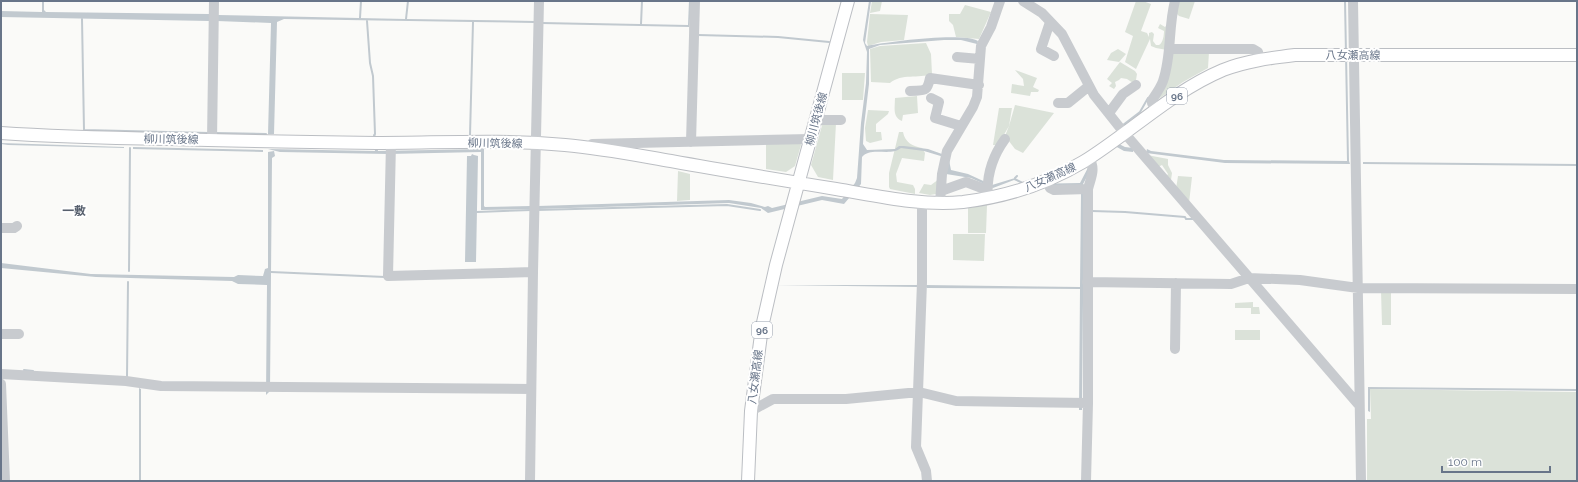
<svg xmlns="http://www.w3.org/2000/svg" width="1578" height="482" viewBox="0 0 1578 482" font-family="Raleway,'Noto Sans JP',sans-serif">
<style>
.green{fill:#dbe2d9}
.water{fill:#c1c9cf}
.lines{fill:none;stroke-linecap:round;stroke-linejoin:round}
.stream{stroke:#c1c9cf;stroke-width:2}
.major-casing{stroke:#bbbec3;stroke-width:14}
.minor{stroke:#c8cbcf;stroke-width:10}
.major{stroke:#fff;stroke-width:12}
.labels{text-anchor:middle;stroke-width:4;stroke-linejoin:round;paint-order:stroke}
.shield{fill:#fff;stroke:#959eac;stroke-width:1}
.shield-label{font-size:10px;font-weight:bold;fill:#687589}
.street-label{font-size:11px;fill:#687589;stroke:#fff}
.neighbourhood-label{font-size:12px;font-weight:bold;fill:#57606e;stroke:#fff}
</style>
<rect width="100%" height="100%" fill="#fafaf8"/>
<path class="green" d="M872,1H882L880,11L870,13Z
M1136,1H1143L1151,4L1141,31L1147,33L1149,37V33L1152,32L1154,34L1153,41L1156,45H1159C1163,43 1164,35 1164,31L1158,28L1160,24L1165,27L1167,25V50L1156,48L1151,46L1150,39L1136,69L1125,62L1133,36L1125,32Z
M1178,1H1195L1189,19L1179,16L1177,14Z
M965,5L991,12L979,39L956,37L953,25L949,21V14H960Z
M870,14L908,15L904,40L881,42L868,46L867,42Z
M926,43L931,54L932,74C918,79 902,73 890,83L871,82L870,49L880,46Z
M1118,49L1126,54L1119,62L1107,60L1111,53Z
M1173,51L1209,52L1208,68L1183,82L1157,100Z
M1120,62L1135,71L1137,74L1136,80L1133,83L1127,79L1121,78L1119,80L1115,82L1116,86L1114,89L1109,86L1112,83L1107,79Z
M1015,70L1037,78L1033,87L1039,90L1038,92H1031L1030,96L1011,93L1012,84L1024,86L1023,79Z
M842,73H865L863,100H842Z
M917,96L918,113L903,115L902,121C892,117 895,107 895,98Z
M1015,105L1054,113L1023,153L1015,149L1005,136L1009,126Z
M999,108H1012L1009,126L998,145H993Z
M868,110L889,111L888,114L876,124V132H881L882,140L870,143L866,141L865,128Z
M823,122L836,123L833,180L818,177L811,165Z
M899,132H903C905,143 913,146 922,148L925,153L924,161L902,158L896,174L897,182L913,185L915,189V194L890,189L889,187V173Z
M800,142L801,145L795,166L786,172L766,169V144Z
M1147,155L1168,159V165L1172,173L1171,180L1166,177L1168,174L1162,165L1158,167Z
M678,171L690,174V200L677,201Z
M1178,176L1192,177L1189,203L1176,189Z
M939,179L936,194L930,195L919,193L924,184L931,185Z
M987,205L986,233H968V208Z
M953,234H985L984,261L953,260Z
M1381,291H1391V325H1382Z
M1253,302V307H1259L1260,314H1251V308H1235V303Z
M1235,330H1260V340H1235Z
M1370,389L1577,392V481H1367V419H1371Z"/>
<path class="water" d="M42,1H44V10L46,12L209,14V21L1,17V11L42,12Z
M407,1H409L407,19L535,21L534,23L474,22L471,135H469L472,22L284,19L277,22L274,134H268L271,23L217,21L218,15L405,19Z
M689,1H691L689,35V27L542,24V22L688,25Z
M869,1H871L865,43L867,46C887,42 962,32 978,41L977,44L961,40H944L880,45L869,49V84L864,126L863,144L867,150L895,149L899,146H904L928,149L942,154L949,160L951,170L968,174L992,185L1015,178L1027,184L1080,183L1093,158L1115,142L1125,147L1133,148V152L1124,151L1115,146L1096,160L1083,184L1084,186H1027L1014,180L993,188L971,178L946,174L944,157L924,151L901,148C890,157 871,146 862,157L861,184L844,204L822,200L768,213L761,208L729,203L538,209V206L729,200L751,203L765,207L768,206L772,208L822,196L842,199L855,183L857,178L861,123L866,83L867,52L863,40Z
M1344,1H1346L1349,161L1350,164L1225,163L1146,153L1147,149L1151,151L1224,160L1347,161Z
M375,132L378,151L484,149V206L485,207L531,206V209L481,210V152L388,154L280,152L268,149L375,151L373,135Z
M1,143L124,147V148L8,145L1,144Z
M133,147L263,150V152L133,149Z
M274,151L275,156L272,158L270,391L266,395L267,285L238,284L232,281L96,277L1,268V263L91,274L234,277L238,275L263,276L265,269L268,268V152Z
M472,154L474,155L478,156L476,262H465L467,156H471Z
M1363,162L1577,164V166L1363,164Z
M1081,194H1084L1082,410H1079L1080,289L927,288L924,285L1080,287Z
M774,285H917L918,287Z
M1368,387L1577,389V391L1370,389V412L1368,411Z
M139,388L141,389V481H139Z"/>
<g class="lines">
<path class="stream" d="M360,18L361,1
M82,19L84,130L209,133
M367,21L370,63L373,76L375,134
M641,24L642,1
M698,35L778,37L829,42
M1123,125L1140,112L1148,98
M216,133L266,134
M1015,178L1017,176
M537,210L727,205L760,210
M1092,211L1125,212L1185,217L1186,219H1193
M477,212L531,210
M129,271L130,148
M271,272L385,277
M24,370L33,371
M125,377H127L128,282"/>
<defs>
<path id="major" d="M1,133C57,137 113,138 169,139C238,141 307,142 377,143C439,143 502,139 565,145C600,148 636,155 671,161C726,171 781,180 836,189C878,196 920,206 963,202C1005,197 1046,184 1083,162C1130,133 1171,92 1223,70C1246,61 1270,58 1295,55H1577
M748,481L751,411L762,327L776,265L848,1"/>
</defs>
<use href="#major" class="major-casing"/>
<path class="minor" d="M1023,1L1042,13L1062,34L1094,95L1121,129L1358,404
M1353,1L1361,481
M1050,22L1041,49L1054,56
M1169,49H1253L1258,52L1260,60
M957,57L980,59
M910,91C924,90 927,93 930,78L979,85
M931,98L939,102L935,118L961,126
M1058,103H1068L1089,86
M1157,110L1152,103V100C1156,94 1161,87 1163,81C1172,55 1168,27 1175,1
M1109,113L1123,94L1136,85
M816,120H841
M212,140L214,1
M691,142L695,1
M391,143L388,276L533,272
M592,144L810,139
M1046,180L1050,188L1054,190L1088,189
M941,191L966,182L987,190
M988,198C986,176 992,157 1005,139
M922,202V282L916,447L926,471L927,481
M940,203L942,174L947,151L973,107L977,97L981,46L991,27L1000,1
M1,228H14L17,226
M1087,282L1231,284L1249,278L1300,280L1358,288L1577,289
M1,334H19
M1175,349L1176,283
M1,374L126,381L161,386L531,389
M1,384L5,481
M751,411L773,399H846L919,392L956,401L1088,403
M530,481L533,272L539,1
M1086,481L1088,403V189C1091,177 1096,169 1089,158"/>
<use href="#major" class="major"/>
</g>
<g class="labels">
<g class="shield">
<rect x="1167" y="88" width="20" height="16" rx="3"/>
<rect x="752" y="322" width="20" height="16" rx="3"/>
</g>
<g class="shield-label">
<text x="1177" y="100">96</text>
<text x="762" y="334">96</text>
</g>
<g class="street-label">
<text x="1353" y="59">八女瀬高線</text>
<text transform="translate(816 119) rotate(-75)" y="4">柳川筑後線</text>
<text transform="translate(171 139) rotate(1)" y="4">柳川筑後線</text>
<text transform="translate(495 143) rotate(1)" y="4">柳川筑後線</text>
<text transform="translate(1050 177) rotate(-24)" y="4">八女瀬高線</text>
<text transform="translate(755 377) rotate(-83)" y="4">八女瀬高線</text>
</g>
<g class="neighbourhood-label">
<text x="74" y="215">一敷</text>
</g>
</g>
<rect width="1578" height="482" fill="none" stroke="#687589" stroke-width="4"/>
<path d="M1442 466v6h108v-6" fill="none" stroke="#687589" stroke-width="2"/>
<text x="1448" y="466" font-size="12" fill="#687589" stroke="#ffffff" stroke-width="3" paint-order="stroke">100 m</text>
</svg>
